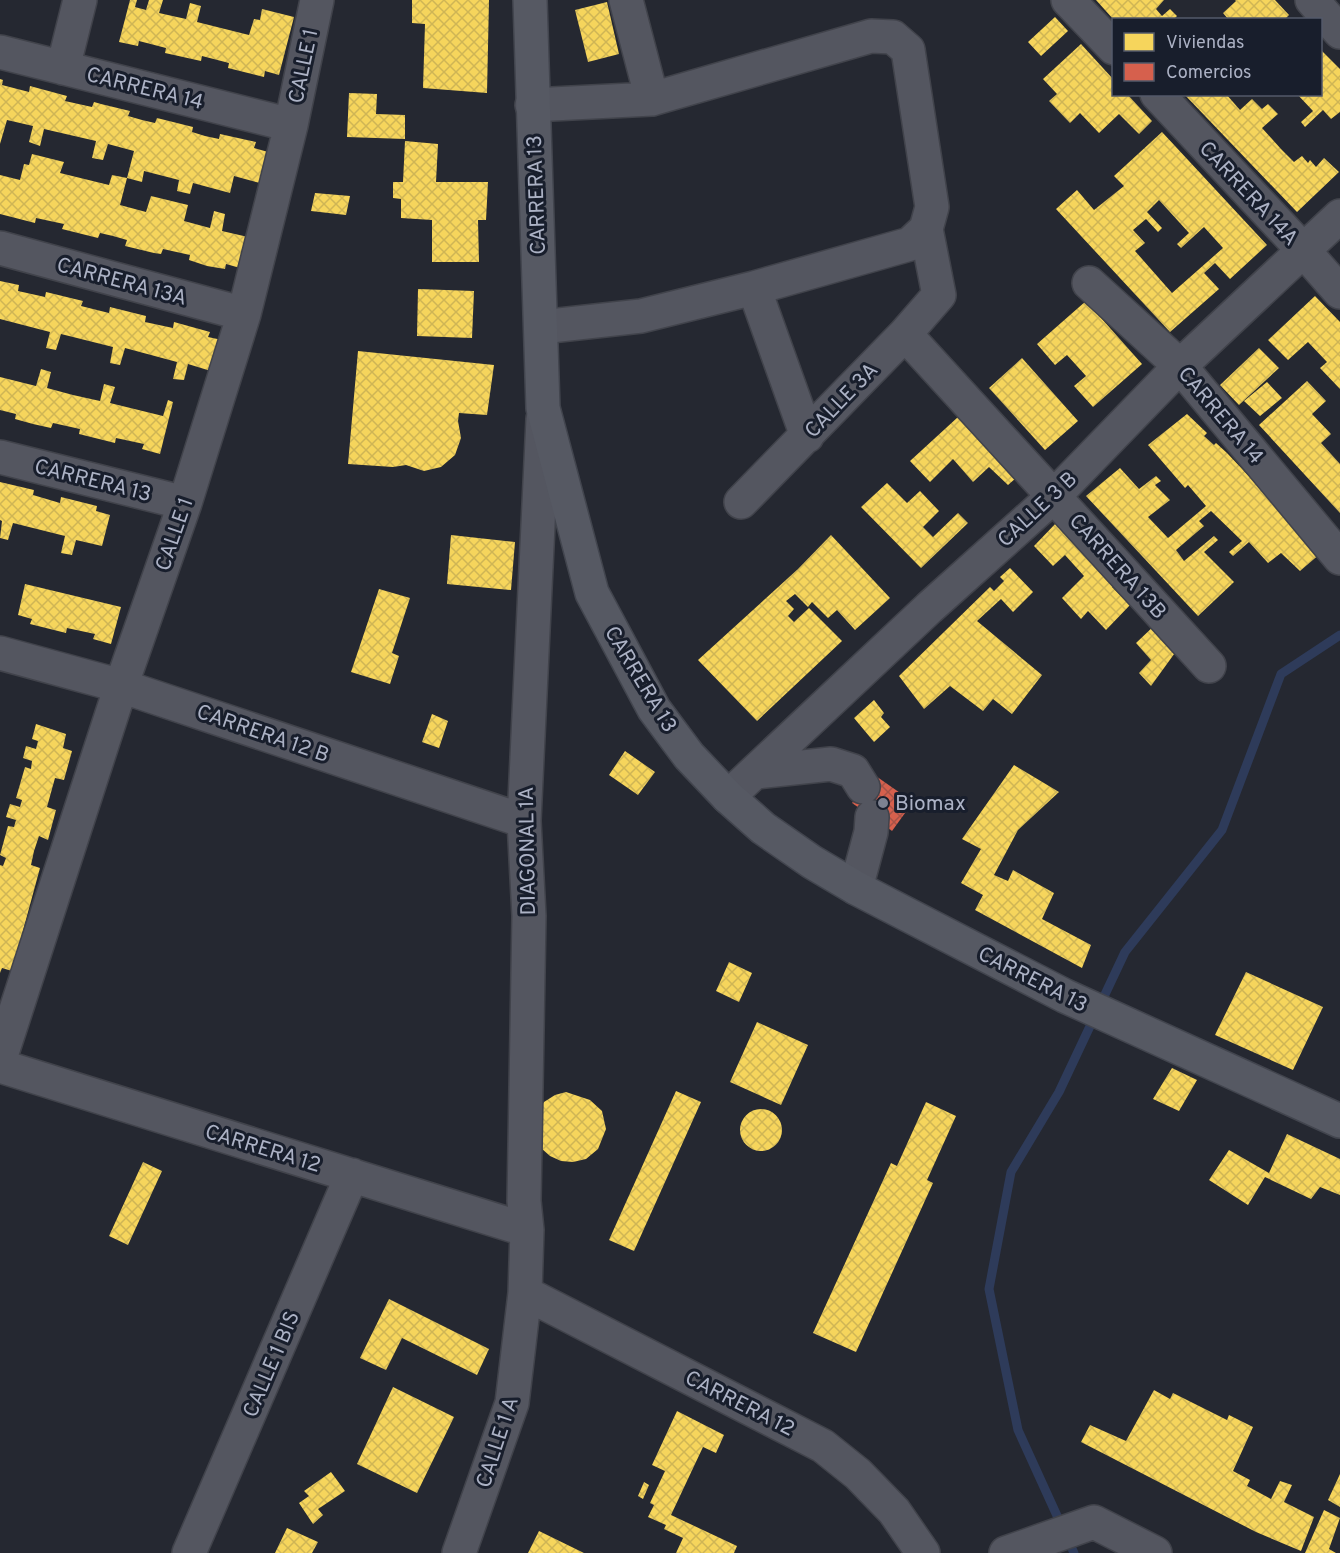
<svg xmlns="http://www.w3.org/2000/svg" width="1340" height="1553" viewBox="0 0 1340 1553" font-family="Overpass,sans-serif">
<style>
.homes{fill:url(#homes-cross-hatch);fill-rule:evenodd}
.shops{fill:url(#shops-cross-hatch)}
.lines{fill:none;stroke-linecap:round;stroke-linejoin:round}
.stream{stroke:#2e3b5a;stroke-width:9}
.minor-casing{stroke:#41434b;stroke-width:36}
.major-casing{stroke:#42454e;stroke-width:36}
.minor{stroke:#545660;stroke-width:33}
.major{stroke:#565963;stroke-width:33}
.poi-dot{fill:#7d8291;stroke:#181e2c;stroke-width:2}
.labels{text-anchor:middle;stroke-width:6;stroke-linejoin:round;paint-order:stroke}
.street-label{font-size:21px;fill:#acb2c5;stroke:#181e2c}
.poi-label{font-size:21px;fill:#acb2c5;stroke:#181e2c;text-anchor:start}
</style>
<defs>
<pattern id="homes-cross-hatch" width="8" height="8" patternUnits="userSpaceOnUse" patternTransform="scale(1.5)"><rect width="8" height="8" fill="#f6d55c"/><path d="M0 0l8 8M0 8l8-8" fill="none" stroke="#cfb555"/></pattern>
<pattern id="shops-cross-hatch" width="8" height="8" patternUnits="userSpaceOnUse" patternTransform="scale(1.5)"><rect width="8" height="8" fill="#d6604d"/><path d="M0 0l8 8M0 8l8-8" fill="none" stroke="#a55348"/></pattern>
</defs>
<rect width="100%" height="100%" fill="#252831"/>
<path class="homes" d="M130,0H137L135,7L146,10L149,0H163L159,13L186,19L190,3L201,6L197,22L249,35L254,19L260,20L262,9L294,17L279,75L265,71L264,77L228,68L229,63L202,56L201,61L165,53L166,48L139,41L138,46L119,42Z
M412,0H489L487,93L423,88L425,24L412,23Z
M1096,0H1164L1156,9L1162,16L1170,9L1177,16L1173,20H1114Z
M1235,0H1275L1289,15L1284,20H1229L1223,13L1236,1Z
M607,2L619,54L588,62L575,10Z
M1055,17L1068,31L1041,56L1028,42Z
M1081,44L1113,79V94H1127L1152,121L1139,134L1119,114L1099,133L1080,113L1070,123L1049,101L1057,94L1043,79Z
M1320,49L1340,69V112L1331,119L1323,110L1305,127L1301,122L1313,111L1297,94H1320Z
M0,79L3,80L2,85L29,92L30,86L67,96L65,101L92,107L94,102L101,104L130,111L128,116L142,120L155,123L157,118L193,127L192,132L205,136L219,139L220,134L256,142L254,148L268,152L260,183L234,176L230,193L193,183L190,194L177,191L179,180L144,171L142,182L127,178L134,151L108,144L103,160L92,158L96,141L44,129L40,146L29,142L33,126L7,120L0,144Z
M349,93L377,94L376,114L405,115V139L347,137Z
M1184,94H1226L1240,110L1252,99L1262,109L1268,104L1278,114L1262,128L1281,149L1294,162L1302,156L1308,163L1310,160L1316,167L1324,158L1339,172L1297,212Z
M1162,132L1267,245L1230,279L1215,263L1204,273L1219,289L1170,332L1056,209L1077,190L1094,210L1124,186L1114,176ZM1159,200L1189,233L1177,244L1181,248L1204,227L1223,248L1172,293L1135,251L1145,243L1133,230L1146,219L1158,232L1162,228L1147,212Z
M405,141L438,144L436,182H488L486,220H478L479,262H432V220L401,218V199L393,198V182H403Z
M32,154L64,162L60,173L109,185L112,175L127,178L120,205L146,212L151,196L188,205L184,221L210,228L214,211L225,214L222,231L248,237L240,268L226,264L225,269L207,266L189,260L190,255L163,249L161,254L154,253L125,246L127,240L113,236L100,233L98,238L62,229L64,224L36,218L35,223L0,214V175L20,180L24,164L29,165Z
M315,193L350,196L346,215L311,211Z
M0,281L19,285L18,291L45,297L46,292L83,301L81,306L109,313L110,307L146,316L145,322L173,328L174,322L210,332L208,337L222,340L214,372L188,364L184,380L173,379L177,362L125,348L120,365L110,363L113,347L61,334L56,350L46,348L50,332L0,319Z
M418,289L474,291L472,338L417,336Z
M1315,296L1340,322V389L1320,368L1327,362L1308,342L1288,360L1268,340Z
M1086,301L1142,364L1093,407L1074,386L1086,376L1067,355L1055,365L1037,344Z
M1259,348L1279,368L1239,405L1220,385Z
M358,351L494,365L487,415L459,413L458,421L461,438L455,455L441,467L424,471L406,465L393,467L348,464Z
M1022,358L1078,421L1045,450L989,388Z
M41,369L51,372L47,388L73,395L100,401L104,384L115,387L110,403L163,416L168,400L173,402L160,454L142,449L144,444L116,438L115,443L79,434L80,429L53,423L51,428L33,424L15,419L16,414L0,410V377L36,386Z
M1307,381L1326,401L1312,414L1331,434L1321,443L1340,464V513L1259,425Z
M1267,382L1282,398L1260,416L1244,401Z
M1187,414L1207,433L1204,436L1214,445L1216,443L1227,453L1321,553L1300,571L1281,553L1268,563L1249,542L1233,556L1229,552L1242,541L1211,511L1199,521L1204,526L1176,550L1184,561L1214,536L1218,540L1204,552L1234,582L1198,616L1086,496L1120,468L1139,489L1156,476L1161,481L1155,485L1170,500L1148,517L1168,538L1206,506L1188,485L1185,488L1148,445Z
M958,417L1016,478L1008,485L989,467L973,482L953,459L930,482L910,461Z
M0,482L34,490L33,495L60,503L61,497L97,506L96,511L110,515L102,546L76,540L72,555L61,553L65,536L13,523L8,540L0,538L2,521L0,520Z
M887,483L907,503L920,491L939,511L923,527L933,537L958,513L968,523L921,568L861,507Z
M1057,522L1115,585L1112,587L1130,605L1106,630L1088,611L1081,619L1062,598L1084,576L1065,555L1053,566L1034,546Z
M451,535L515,542L511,590L447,584Z
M831,535L890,598L855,630L837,610L828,618L812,602L808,607L795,594L786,601L794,609L788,616L794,622L809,608L842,641L757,721L698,660L798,569Z
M1010,568L1033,592L1013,612L1001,599L977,621L1042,675L1012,714L993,699L983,711L950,686L924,709L899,676L990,587L994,591L1004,581L1000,577Z
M25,584L121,607L111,644L93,639L95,634L67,628L66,633L30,624L32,619L18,615Z
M379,589L410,598L392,653L399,656L390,684L351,672Z
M1156,624L1177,650L1151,686L1139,673L1151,660L1136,643Z
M874,700L884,713L881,717L890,727L874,742L854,718Z
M432,714L448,721L439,748L422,742Z
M36,724L66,734L63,748L72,751L64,780L55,778L47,807L56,810L48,840L39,836L34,851L31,865L40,868L12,971L2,968L0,973V865L3,866L6,858L0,855L8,826L14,827L16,820L6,817L10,804L20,807L22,800L16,798L25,767L31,769L32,761L23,758L26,746L36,749L38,741L32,739Z
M625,751L655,772L638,795L609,775Z
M1014,765L1059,792L1018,830L994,875L1008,881L1013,870L1054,893L1042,919L1091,945L1082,968L975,910L983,895L961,883L981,849L962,839Z
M729,962L752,973L739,1002L716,991Z
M1246,972L1323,1007L1293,1070L1215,1035Z
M757,1022L808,1045L781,1105L730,1082Z
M1172,1068L1197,1080L1179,1111L1153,1099Z
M676,1091L701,1102L634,1251L609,1240Z
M566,1092L590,1100L602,1111L606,1129L598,1149L586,1159L573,1162L561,1161L550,1156L541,1148L536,1114L544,1102L555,1095Z
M926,1102L956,1116L927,1180L933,1183L856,1352L813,1333L891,1163L897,1166Z
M740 1130a21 21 0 1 1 42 0a21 21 0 1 1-42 0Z
M1287,1134L1340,1159V1195L1320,1187L1311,1199L1265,1177L1248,1205L1209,1180L1229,1150L1269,1173Z
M143,1162L162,1171L128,1245L109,1236Z
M389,1299L489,1349L477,1375L402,1338L386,1370L360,1358Z
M393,1387L454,1417L417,1493L357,1464Z
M1154,1390L1170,1399L1173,1393L1227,1420L1229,1415L1253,1427L1233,1471L1250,1480L1247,1486L1271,1499L1280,1481L1292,1485L1284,1502L1314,1517L1301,1551L1256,1532L1081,1442L1090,1425L1126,1441Z
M677,1411L724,1435L716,1453L703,1447L671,1515L737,1546L734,1553H676L683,1538L664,1529L666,1525L648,1517L654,1505L650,1503L665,1471L652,1465Z
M331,1472L345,1491L318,1509L323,1515L313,1524L299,1503L309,1496L304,1491Z
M1340,1474V1507L1328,1500Z
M644,1482L649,1485L643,1499L638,1496Z
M1324,1510L1340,1518L1329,1549L1336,1553H1305Z
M287,1528L318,1542L312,1553H275Z
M539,1531L584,1553H528Z"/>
<path class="shops" d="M873,774L913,802L892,831L852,803Z"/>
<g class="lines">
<path class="stream" d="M1074,1553L1018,1430L989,1289L1011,1172L1059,1092L1125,952L1222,830L1281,674L1340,635"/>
<defs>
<path id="minor" d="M626,0L652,99
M1068,0L1114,48
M1312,0L1340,32
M0,52L291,125
M63,68L80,0
M1157,94L1304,251L1340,292
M532,105L652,99L871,36L893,37L908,50L932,207L926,229L939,295L905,334L741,502
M0,248L244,314
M1089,283L1180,366L1340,558
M754,288L807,436
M541,327L641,316L754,288L910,244L926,229
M905,334L1209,666
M0,457L185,503
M0,653L121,686L524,821
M757,772L831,764L853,771L863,787
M728,797L929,608L1054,496L1180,366L1340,216
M856,888L871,832L872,817
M0,1059L121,686L185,503L244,314L291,125L317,0
M0,1066L527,1230
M525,1293L823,1446L858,1474L894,1511L923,1553
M189,1553L352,1175
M459,1553L512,1403L525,1293L527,1230L524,1201L529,916L524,821L543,419
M1006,1553L1094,1522L1155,1553"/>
<path id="major" d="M530,0L543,408L592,593L654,709L689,756L728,797L763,828L812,862L856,888L1065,996L1340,1121"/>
</defs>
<use href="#minor" class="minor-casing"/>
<use href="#major" class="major-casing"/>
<use href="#minor" class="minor"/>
<use href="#major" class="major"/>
</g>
<circle class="poi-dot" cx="883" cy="803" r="6"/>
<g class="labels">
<g class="street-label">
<text transform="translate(303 66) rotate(-78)" y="7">CALLE 1</text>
<text transform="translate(145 88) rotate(14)" y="7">CARRERA 14</text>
<text transform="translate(1249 193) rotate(47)" y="7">CARRERA 14A</text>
<text transform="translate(536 195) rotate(-92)" y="7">CARRERA 13</text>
<text transform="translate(122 281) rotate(15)" y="7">CARRERA 13A</text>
<text transform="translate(841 400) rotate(-46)" y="7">CALLE 3A</text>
<text transform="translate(1221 415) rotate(50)" y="7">CARRERA 14</text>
<text transform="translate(93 480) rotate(14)" y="7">CARRERA 13</text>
<text transform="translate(1037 509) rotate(-43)" y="7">CALLE 3 B</text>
<text transform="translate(174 534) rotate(-71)" y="7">CALLE 1</text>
<text transform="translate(1118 566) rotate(48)" y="7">CARRERA 13B</text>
<text transform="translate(641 679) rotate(59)" y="7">CARRERA 13</text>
<text transform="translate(263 733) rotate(19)" y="7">CARRERA 12 B</text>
<text transform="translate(527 851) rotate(-91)" y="7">DIAGONAL 1A</text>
<text transform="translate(1033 979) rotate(27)" y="7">CARRERA 13</text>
<text transform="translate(263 1148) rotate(17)" y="7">CARRERA 12</text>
<text transform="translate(271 1364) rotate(-67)" y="7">CALLE 1 BIS</text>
<text transform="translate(740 1403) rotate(27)" y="7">CARRERA 12</text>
<text transform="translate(497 1442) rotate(-72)" y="7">CALLE 1 A</text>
</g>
<g class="poi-label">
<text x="895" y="810">Biomax</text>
</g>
</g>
<rect x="1112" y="18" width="210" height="78" fill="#181e2c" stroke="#535969" stroke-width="1.5"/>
<rect x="1124" y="33" width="30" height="18" fill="#f6d55c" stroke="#535969" stroke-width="1.5"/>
<text x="1166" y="48" font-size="18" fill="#acb2c5">Viviendas</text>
<rect x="1124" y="63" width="30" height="18" fill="#d6604d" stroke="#535969" stroke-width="1.5"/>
<text x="1166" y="78" font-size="18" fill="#acb2c5">Comercios</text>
</svg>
